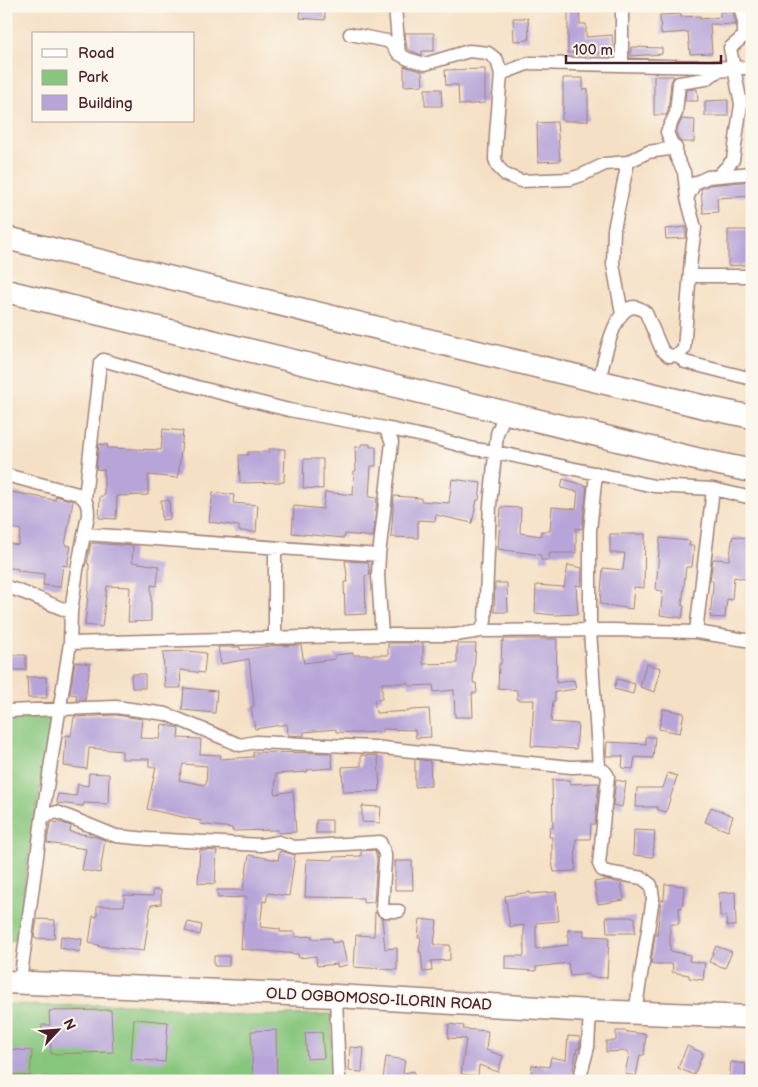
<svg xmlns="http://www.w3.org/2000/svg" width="758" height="1087" viewBox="0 0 758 1087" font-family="'Balsamiq Sans',sans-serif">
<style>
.green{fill:#87c67d;stroke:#687254}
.building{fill:#b7a5d9;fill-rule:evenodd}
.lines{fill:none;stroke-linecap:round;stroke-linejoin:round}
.street-casing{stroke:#a08078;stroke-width:15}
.highway-casing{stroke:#a08078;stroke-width:25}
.street{stroke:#fff;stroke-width:12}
.highway{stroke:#fff;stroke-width:22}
.labels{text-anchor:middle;stroke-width:4;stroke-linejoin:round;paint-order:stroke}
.street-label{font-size:15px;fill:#4a1f2b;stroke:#fbf7ec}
</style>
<rect width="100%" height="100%" fill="#fbf7ec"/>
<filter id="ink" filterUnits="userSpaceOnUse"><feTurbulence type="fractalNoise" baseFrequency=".02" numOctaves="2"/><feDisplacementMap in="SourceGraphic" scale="10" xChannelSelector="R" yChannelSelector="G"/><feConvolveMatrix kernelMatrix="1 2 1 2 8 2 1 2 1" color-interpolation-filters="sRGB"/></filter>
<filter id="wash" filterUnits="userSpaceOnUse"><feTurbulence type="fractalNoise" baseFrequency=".0096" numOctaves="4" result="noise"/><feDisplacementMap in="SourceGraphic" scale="20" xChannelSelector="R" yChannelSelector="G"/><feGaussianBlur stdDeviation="1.12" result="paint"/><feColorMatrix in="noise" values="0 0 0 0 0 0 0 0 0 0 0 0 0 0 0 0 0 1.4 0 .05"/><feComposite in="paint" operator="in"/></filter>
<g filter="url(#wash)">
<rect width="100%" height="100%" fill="#f5e0c5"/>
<path class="green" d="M45,713L52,717L26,872L21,940L6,941V715Z
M6,1004L52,1006L128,1004L249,1016L331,1014L333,1081H6Z"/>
<g id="blocks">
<path class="building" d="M301,6H325V20L300,18Z
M568,6H579L580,24H586V37L612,35L613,53H568Z
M720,12H733L736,25L710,24L712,53L690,54L688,32L661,34L660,15L680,14L681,17L700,16V19L720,17Z
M513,18H528L529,40L514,41Z
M405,33H434V51H422V55L407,49Z
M631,47L662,48V54L631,56Z
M404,66L422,72L423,85L404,86Z
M485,69V103L459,105L458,85H446L445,70Z
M654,76H674L671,82L668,111L666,115H654Z
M563,78H583V90L588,89V121H562V113H563Z
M425,89H441L442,106H425Z
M697,89L698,101H685L686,90Z
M728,100V116H705V101Z
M682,119L695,120L694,142H681L678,138L676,131Z
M557,122L560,161L538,162L537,123Z
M752,181V196L717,198L718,212L703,213L701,189L710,185Z
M686,227V238L666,239L665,229Z
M728,230H752V263H746V265L728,266Z
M163,429L183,431L178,478L148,475V495L117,496L116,519L99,518L100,496H104V470L96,469L99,444L108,445L107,448L161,450Z
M361,444H370V447H376V466H371L369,497L377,498L373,537L345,534L344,538L292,533L294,506L323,509L325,492L353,495L354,471H356L355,447H361Z
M269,449H285L284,482L240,483L239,455H248V452H269Z
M304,459H323V489L303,488Z
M452,479L481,483L479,500H477L472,523L436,515L435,521L418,520V538L391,537L394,496L421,498V501L449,503Z
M563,479L587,486L582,529L576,528V553H549V560H541V555L498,549L501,507L521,508L520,533L541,536V531H550L552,507L576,509L578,492L561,488Z
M6,491L55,500L56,496L73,501L65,545L71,546L67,566L63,565L60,587L43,585L44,574L18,571V569L6,567V543L18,545L21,530L6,527Z
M213,492L234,495L233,503L258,505L256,532L239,531V526L209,522Z
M161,500H169L170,519L162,520Z
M610,534H645L644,588L634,587L632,609L600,604L603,568L623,570L625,553H610Z
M733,536L752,539L749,566H752V570L750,580L734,577L732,600L727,599L725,618L710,617L713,587V581L710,580L713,559L729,560Z
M660,538L690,541L689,546H694L692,567H686L682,605L684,606L682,618L660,615L663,591L656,590Z
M91,543L133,546L132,562L159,566L157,586L151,585V621L128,622L130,587L107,586L102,627L85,625L89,585V564H87Z
M345,561L368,562L370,575L365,576L366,614L345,615L344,582H348Z
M568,565L582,568L581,586L576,585L578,614L555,615L535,613L536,585L564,587Z
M495,583H507L508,612H494Z
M504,639H557L556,683L574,680L576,689L555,692V701H553L551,722L578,724L576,749L531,746L534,700H517V690L498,688L499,664H501L502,641H504Z
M388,643H423V664L457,663V644H476L473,683H476L477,693H472L473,717H455L454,690L434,692L433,685L409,686V683H382V699L374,700L376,713L410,711V710L429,709L431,737L416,738L415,730L382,729V732L356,733L336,732V729L304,732V736L288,735L287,724L255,729L251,707L254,706L249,659L221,664L218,647H240V650L270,646L301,645L304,663L335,659V655L353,653V655H388Z
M188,651L206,653L204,673L180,670L181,688H165L163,652Z
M6,655H26V670H6Z
M75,662L90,664L85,700H76L77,695L70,694Z
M646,664L661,668L655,692L640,687Z
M131,674H145V688H132Z
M27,677H46L47,698H28Z
M617,679L635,684L633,694L614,689Z
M184,688L217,691L215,713L182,710Z
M663,709L684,713L680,733L659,729Z
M116,715L142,719L140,738L160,739L162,724L179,728L178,738L201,739L200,754L221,755L220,759L253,757V752L331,753L333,768L307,770V772L276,774L275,794L293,791L296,832L278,833V830L232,831V828L200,824L201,821L147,809L156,767H149V759H122V751L89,748L87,769L64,766L66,735L71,736L74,717ZM183,764L207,766L206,784L205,785L179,780Z
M645,737H655L653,758L635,757L633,769L622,768L623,756H606L607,742L646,744Z
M361,755L378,756L380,791L343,792L342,767L361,766Z
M415,759L430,761L431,786L415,787Z
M89,773L109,774L108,804L84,803L83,806L57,803L58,794L76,796L78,784L88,786Z
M668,773L677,776L666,812L657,809L658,807H636L637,788H663Z
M552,780H570V784L599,783L595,824H591L590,839H576L575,871L554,872L552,862V837H549L550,827L553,828Z
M616,780L626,782L622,807L613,805Z
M362,806L381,807L380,823L362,822Z
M711,807L733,816L728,831L705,822Z
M316,820H332V833H316Z
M53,822L62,823L71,826L70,832L93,836L105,840L100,873L82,870L86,849L47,843L50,824Z
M634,830L655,831L653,857L633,855Z
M200,850L217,851L215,884L198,883Z
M375,850L377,860L374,902L363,903V898L305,897L307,859L333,860V857L361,856V851Z
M280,851L295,855L289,896L268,893L266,902L263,901L260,927L280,929V932H295V937L312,936V939L331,938L332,943L342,941L347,965L337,967V964L317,966L316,956L299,958L298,954L241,949L243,920H245L247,897L218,898L217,890H243L249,855L278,860Z
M395,861H412L413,890H395Z
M607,880L621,883L624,900L598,904L594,882Z
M665,884L684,886L682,908H679V924H670V951L690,955L689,961L705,963L703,980L689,978V975L672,972L673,964H651L655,935H657L661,900H664Z
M153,890H161V904L151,905L144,951L98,946L99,945L89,943L93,916L97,917V906H124V895L153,896Z
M530,892V894L556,892L559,921L536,923V949L568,945V930H584V936L609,937L607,978L589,977V974L570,976L568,963L536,967V971L505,969V956H524V925L510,927L505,896Z
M735,892L736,926H727L726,916H720L719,893Z
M375,912L382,919L385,949L397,948V970L354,967L356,935L374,936Z
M606,917H635V933H607Z
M37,919L55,920L54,939L34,938Z
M420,919L437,921L434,945H450V960L431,961L432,971L423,972L421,952H419L421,938H418Z
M188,922L202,925L200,935L185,931Z
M61,936L82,939L80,952L60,948Z
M716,946L732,952L725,968L709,962Z
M214,956H229V966H214Z
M111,1010L113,1052L51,1054L50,1036H42V1025H50L49,1011Z
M134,1019L168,1022L165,1062L131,1059Z
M449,1024L464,1026L463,1029L488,1031L486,1050L503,1056L498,1072L479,1065L478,1076L461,1074L466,1039L448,1038Z
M276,1030L277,1080L253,1081L251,1031Z
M616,1031H627V1032L646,1034L644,1055H640L636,1076L625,1074L629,1054L628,1051L606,1052V1041H616Z
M322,1032L324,1058L307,1059L305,1033Z
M568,1036L580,1037V1046L579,1049L577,1048L571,1081H560L545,1077V1081H530L532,1065L549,1067L551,1057L566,1060Z
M687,1046L703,1053L694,1075L678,1068Z
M350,1047L364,1048L362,1072L349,1071Z
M6,1049L32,1051L30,1076L6,1074Z
M386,1057L405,1060L403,1073L414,1071L415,1081H385L383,1079Z
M731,1062L746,1064L745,1081H729Z"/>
</g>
</g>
<g filter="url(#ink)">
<use href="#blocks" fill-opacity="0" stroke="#a08078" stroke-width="1"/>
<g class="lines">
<defs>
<path id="street" d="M395,6L399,54
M622,6V64
M350,34L387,41L392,45L399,54L408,59L425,64L469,51L488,53L497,60L501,74L496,135L495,159L498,167L506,175L521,181L570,179L582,175L605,164L628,162L648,152L676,148
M501,74L530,63L752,68
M718,176L733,160L741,104L730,48L744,36V22L740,6
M687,198L695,183L708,177L752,173
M690,276H752
M622,314L613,264L614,229L628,162
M678,355L685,362L752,379
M599,382C603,366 616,285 646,313L662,350L669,356L678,355L684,349L691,258L695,228L687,198L684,172L676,156V148L671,142L667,132L676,113L679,83L706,79L718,71L735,69
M596,473L590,531V630L599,767
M6,475L78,494C87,500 88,505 88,515L77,570L71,612L70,643L42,819L20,982
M85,498L100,363L103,360L197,387L289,410L385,428L437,439L474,449L496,452L654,486L713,489L752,498
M85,534L379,555
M275,549V638
M6,587C30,593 48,604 71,612
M481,631L485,621L490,505L497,434L505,413
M696,632L713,489
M382,635L378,576L379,555L392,442L385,428
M70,643L382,635H455L481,631L612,630L696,632L752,641
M6,711L116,707L166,714L240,745L256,742L373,747L571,767C583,767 602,763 608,776L599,864L602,870L607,872L642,878L651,885L653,898L635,1013
M42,819L50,814L57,812L116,836L148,839L261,845L279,842L294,847L380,842L385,854V860L382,907L384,911H399
M336,996L339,1081
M579,1081L588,1047L590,1011"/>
<path id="highway" d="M6,238L709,408L752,417
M6,291L696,459L752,471
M6,982L336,996L590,1011L752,1017"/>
</defs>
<use href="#street" class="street-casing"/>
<use href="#highway" class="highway-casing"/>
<use href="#street" class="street"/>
<use href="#highway" class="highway"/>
</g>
</g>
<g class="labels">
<g class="street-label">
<text transform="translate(379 999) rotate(3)" y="5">OLD OGBOMOSO-ILORIN ROAD</text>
</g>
</g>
<rect width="758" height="1087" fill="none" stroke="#fbf7ec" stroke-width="25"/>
<rect x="32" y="32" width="162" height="90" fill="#fbf7ec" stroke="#b4a19f"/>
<rect x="42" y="49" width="25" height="8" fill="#ffffff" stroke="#b4a19f"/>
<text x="78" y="58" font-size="15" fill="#4a1f2b">Road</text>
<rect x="42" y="70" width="25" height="15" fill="#87c67d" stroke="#b4a19f"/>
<text x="78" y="82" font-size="15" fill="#4a1f2b">Park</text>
<rect x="42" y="95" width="25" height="15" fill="#b7a5d9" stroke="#b4a19f"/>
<text x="78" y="108" font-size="15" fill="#4a1f2b">Building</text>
<g transform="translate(58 1030) rotate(64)" stroke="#fbf7ec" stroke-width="4" paint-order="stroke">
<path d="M0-4L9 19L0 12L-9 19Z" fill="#4a1f2b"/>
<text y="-8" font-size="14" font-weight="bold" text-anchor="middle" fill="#4a1f2b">N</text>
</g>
<path d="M566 55v8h155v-8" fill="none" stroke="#4a1f2b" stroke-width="2.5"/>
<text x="573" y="55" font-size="15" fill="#4a1f2b" stroke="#fbf7ec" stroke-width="4" paint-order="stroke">100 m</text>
</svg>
